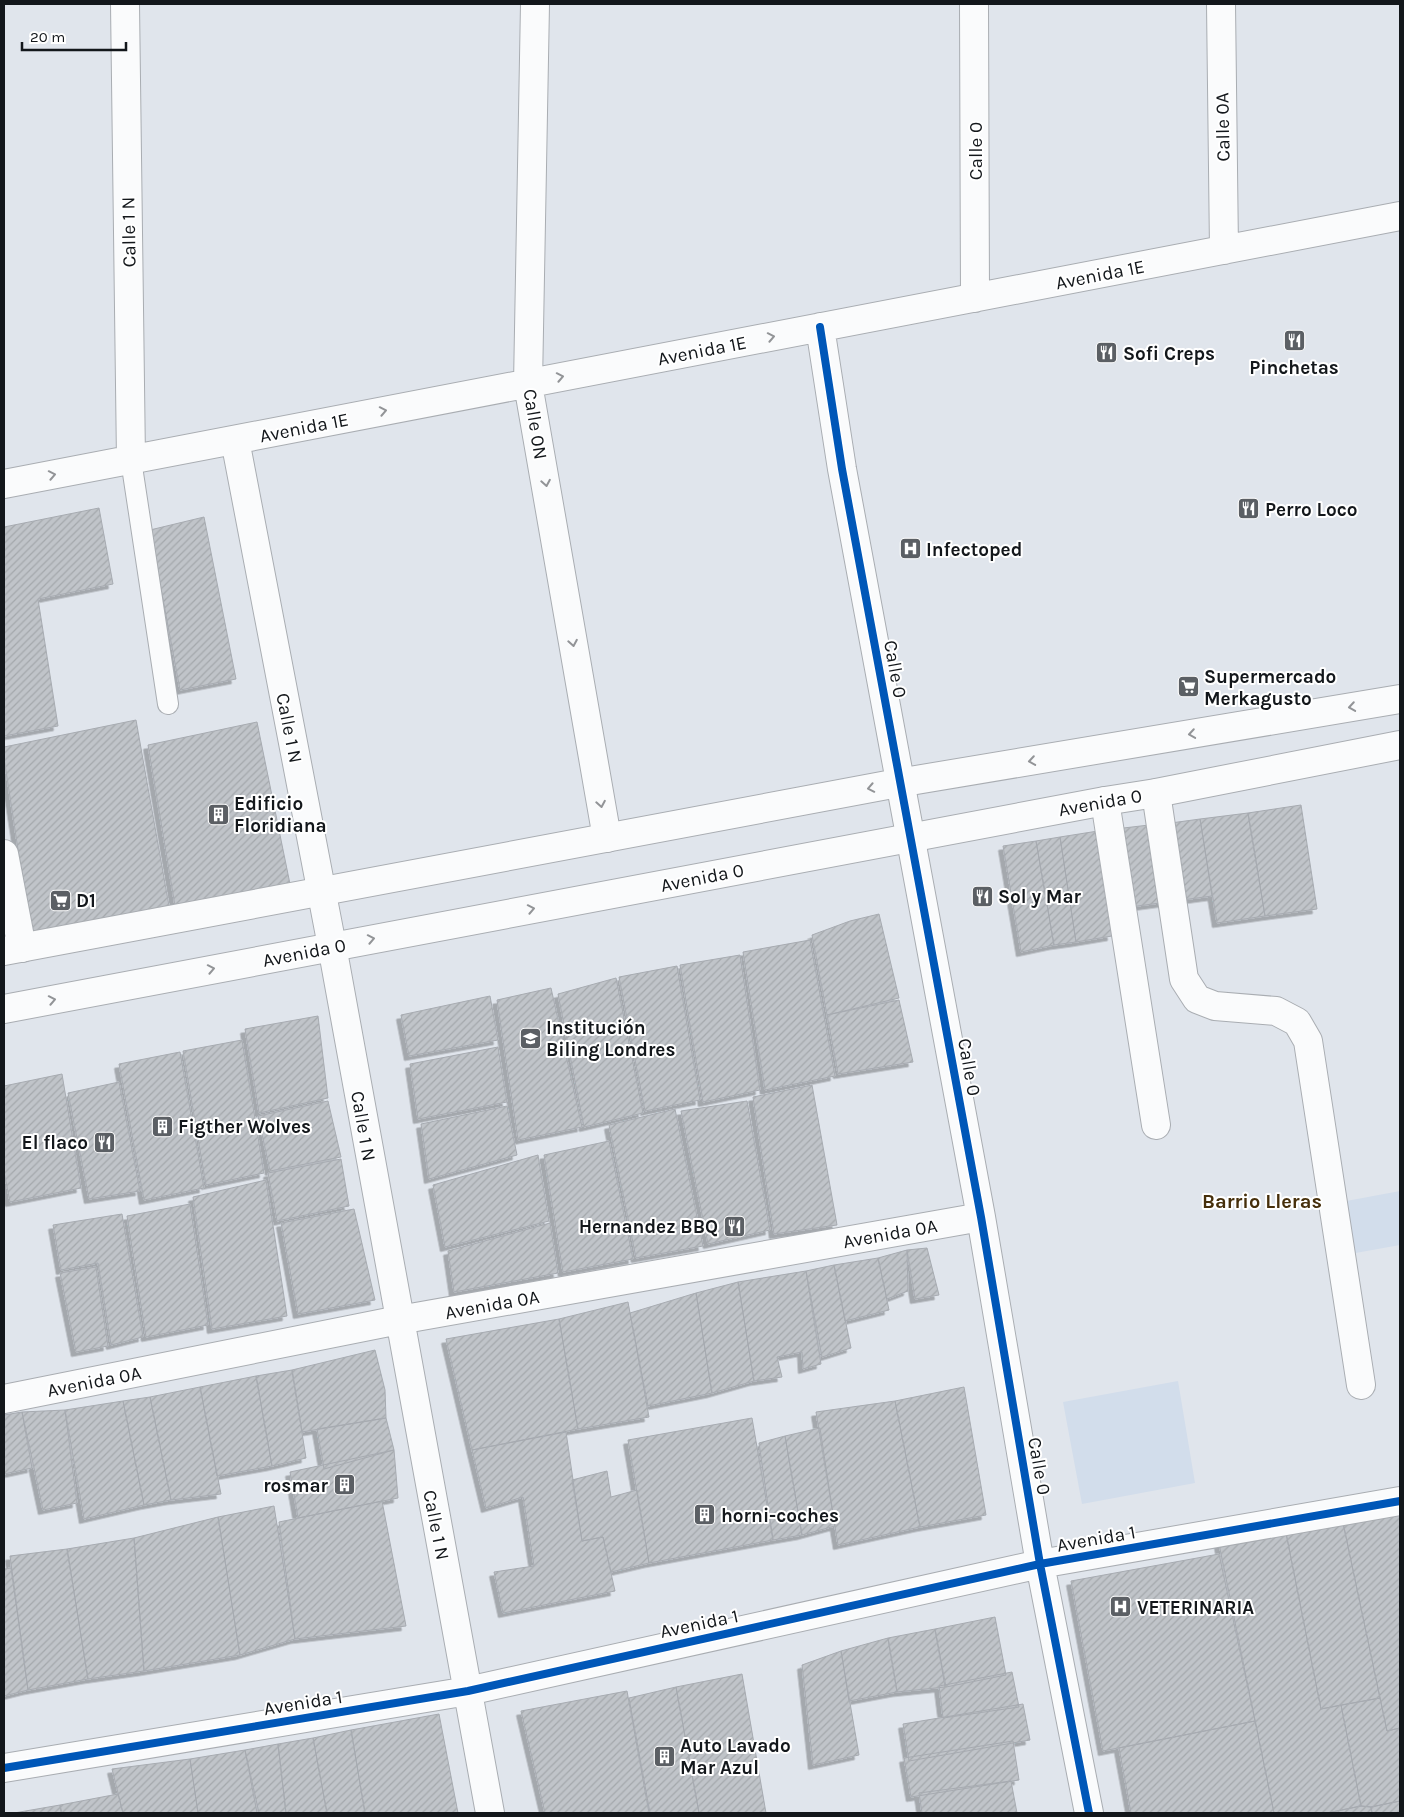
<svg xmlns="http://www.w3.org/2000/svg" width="1404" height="1817" viewBox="0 0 1404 1817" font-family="Karla,sans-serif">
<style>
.built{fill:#d2ddeb}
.building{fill:url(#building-hatch);stroke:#a7abb1;filter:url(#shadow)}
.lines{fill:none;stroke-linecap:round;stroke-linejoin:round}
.lane-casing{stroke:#a9adb2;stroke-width:22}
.street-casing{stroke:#a9adb2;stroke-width:30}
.secondary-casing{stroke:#a9adb2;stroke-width:30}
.lane{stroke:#fafbfc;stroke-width:20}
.street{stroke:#fafbfc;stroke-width:28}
.secondary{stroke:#fafbfc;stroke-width:28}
.cycleway-casing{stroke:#fff;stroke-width:11}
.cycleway{stroke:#0057b8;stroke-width:8}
.oneway{stroke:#929497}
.labels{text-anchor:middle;stroke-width:4;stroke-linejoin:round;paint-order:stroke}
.street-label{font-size:19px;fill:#13171b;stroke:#fff}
.poi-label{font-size:19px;font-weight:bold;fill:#13171b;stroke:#fff;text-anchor:start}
.neighbourhood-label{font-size:20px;font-weight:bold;fill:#462f0b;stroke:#fff}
</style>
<defs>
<pattern id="building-hatch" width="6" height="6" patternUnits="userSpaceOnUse" patternTransform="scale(1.25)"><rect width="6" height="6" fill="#c0c4c9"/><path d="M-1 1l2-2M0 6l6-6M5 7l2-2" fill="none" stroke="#a4a8ac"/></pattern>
<filter id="shadow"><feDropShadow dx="-4.5" dy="4.5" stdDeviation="0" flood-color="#0004"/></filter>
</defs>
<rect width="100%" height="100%" fill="#e0e5ec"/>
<path class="built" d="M1400,1191V1245L1350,1254L1341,1202Z
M1178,1381L1195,1483L1082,1504L1063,1402Z"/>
<path class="building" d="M99,508L113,584L38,599L58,726L4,736V527Z
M204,517L236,679L180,690L150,530Z
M136,720L169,906L31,934L4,758V747Z
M257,722L290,884L175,906L148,745Z
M1301,805L1317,909L1265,916L1248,813Z
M1248,813L1265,916L1217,923L1200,819Z
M1200,819L1212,896L1160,903L1149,826Z
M1149,825L1160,903L1108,910L1098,831Z
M1098,831L1112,936L1076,942L1060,837Z
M1060,837L1076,942L1054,945L1036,841Z
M1036,841L1054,945L1021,952L1003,846Z
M879,914L899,998L827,1015L812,935L850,921Z
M810,940L835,1076L765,1090L743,952Z
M740,955L760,1090L703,1102L680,965Z
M677,966L700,1100L645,1111L619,977Z
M616,978L643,1113L584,1127L558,994Z
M551,988L582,1127L518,1140L497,1000Z
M490,996L498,1040L409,1056L401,1015Z
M899,1000L913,1062L838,1074L827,1015Z
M318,1016L328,1098L259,1113L245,1029Z
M242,1040L264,1173L206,1185L183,1051Z
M498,1047L507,1102L418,1119L410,1064Z
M180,1052L204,1188L144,1200L119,1064Z
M62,1074L81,1188L10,1202L4,1172V1086Z
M119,1082L140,1191L89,1199L68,1093Z
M812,1085L837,1225L774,1234L753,1097Z
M328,1101L341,1157L270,1171L258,1116Z
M747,1101L770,1230L708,1244L681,1111Z
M507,1106L517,1155L429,1179L421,1124Z
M675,1109L703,1246L636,1258L609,1125Z
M609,1141L633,1259L563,1272L544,1155Z
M538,1155L549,1221L445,1247L433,1185Z
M341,1159L349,1206L277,1221L268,1173Z
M266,1180L287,1316L212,1329L193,1197Z
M190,1204L208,1325L146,1337L127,1216Z
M354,1209L375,1300L298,1314L281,1223Z
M122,1214L143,1337L111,1345L98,1263L61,1270L53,1225Z
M550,1223L558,1273L454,1292L448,1251Z
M927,1248L939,1295L915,1299L907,1250Z
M907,1250L908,1291L887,1299L878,1258Z
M878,1258L889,1310L845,1321L834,1265Z
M834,1265L851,1348L822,1357L806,1271Z
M96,1267L108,1346L76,1352L60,1273Z
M806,1271L821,1364L803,1369L802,1352L777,1357L782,1377L754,1381L738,1282Z
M738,1282L754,1381L712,1393L696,1293Z
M696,1293L712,1393L648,1406L630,1313Z
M628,1302L649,1417L578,1429L559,1319Z
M559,1319L578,1429L472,1450L446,1339Z
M375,1350L385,1390L386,1418L302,1432L292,1370Z
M292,1370L306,1458L272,1466L256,1376Z
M256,1376L272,1466L217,1476L200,1387Z
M200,1387L221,1494L171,1500L150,1397Z
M964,1387L986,1515L920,1527L895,1401Z
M150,1397L171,1500L144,1505L123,1401Z
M123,1401L144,1505L84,1519L65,1410Z
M895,1401L920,1527L838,1545L816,1412Z
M65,1410L77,1503L43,1510L22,1412Z
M22,1412L32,1468L4,1474V1415Z
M386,1418L394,1450L324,1469L317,1429Z
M752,1418L773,1540L649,1563L628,1440Z
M820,1428L835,1526L802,1535L785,1436Z
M566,1432L582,1541L603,1537L615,1591L503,1613L494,1572L534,1566L523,1497L486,1508L472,1450Z
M785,1436L802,1535L773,1540L759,1443Z
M394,1450L398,1498L298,1518L290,1472Z
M607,1471L611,1497L637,1490L649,1563L611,1572L603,1537L582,1541L572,1480Z
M382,1501L406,1626L295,1639L279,1522Z
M274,1506L295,1639L240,1655L218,1517Z
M1400,1513V1728L1387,1731L1342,1518Z
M218,1517L240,1655L144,1671L134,1538Z
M1342,1518L1380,1698L1321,1709L1285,1528Z
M1285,1528L1321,1709L1341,1705L1361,1806L1327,1813H1274L1218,1539Z
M134,1538L144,1671L88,1679L67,1549Z
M67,1549L88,1679L28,1690L10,1556Z
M1219,1554L1255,1721L1103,1751L1071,1581Z
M11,1568L28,1690L4,1696V1569Z
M995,1617L1006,1675L946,1687L935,1629Z
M935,1629L945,1687L897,1692L888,1638Z
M888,1638L897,1692L849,1701L841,1651Z
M841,1651L859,1755L813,1765L802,1665Z
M1012,1672L1019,1707L943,1718L939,1686Z
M742,1674L766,1813H699L676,1687Z
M676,1687L699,1813H650L629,1698Z
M627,1691L649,1813H545L521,1711Z
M1380,1698L1387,1731L1400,1728V1801L1371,1807L1361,1806L1341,1705Z
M1023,1704L1030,1740L909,1761L903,1724Z
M439,1714L458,1813H365L351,1730Z
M1255,1721L1274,1813H1131L1119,1748Z
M351,1730L365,1813H327L313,1738Z
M313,1738L327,1813H286L278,1744Z
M1013,1741L1019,1780L911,1797L904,1758Z
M278,1744L286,1813H259L245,1750Z
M245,1750L257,1813H198L190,1759Z
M190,1759L198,1813H123L112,1769Z
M1011,1781L1017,1813H922L919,1793Z
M118,1794L123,1813H62L60,1805Z
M1400,1801V1813H1372L1371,1807Z
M60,1805L61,1813H14Z
M1361,1806L1371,1807L1372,1813H1327Z"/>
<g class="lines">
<defs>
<path id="lane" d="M131,460L168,704"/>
<path id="street" d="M125,4L131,460
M535,4L528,384L607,838
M974,4L975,298
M1221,4L1224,250
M820,327L842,469L981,1217L1040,1564L1089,1813
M235,440L332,946L490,1813
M4,484L1400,216
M1156,793L1184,979L1197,999L1215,1006L1276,1011L1297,1022L1308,1041L1361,1385
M1105,801L1156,1125
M4,854L22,948
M4,1399L399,1320L981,1217
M4,1768L468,1691L1040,1564L1400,1501"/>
<path id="secondary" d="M4,951L898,783L1400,699
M4,1009L1105,801L1156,793L1400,745"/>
</defs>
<use href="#lane" class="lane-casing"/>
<use href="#street" class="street-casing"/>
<use href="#secondary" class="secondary-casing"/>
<use href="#lane" class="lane"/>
<use href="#street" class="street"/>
<use href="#secondary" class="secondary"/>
<defs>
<path id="cycleway" d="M820,327L842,469L981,1217L1040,1564L1089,1813
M4,1768L468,1691L1040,1564L1400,1501"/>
</defs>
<use href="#cycleway" class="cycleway-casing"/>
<use href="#cycleway" class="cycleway"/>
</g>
<defs><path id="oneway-chevron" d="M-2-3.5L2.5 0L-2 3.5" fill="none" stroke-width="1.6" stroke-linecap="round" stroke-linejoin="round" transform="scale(1.25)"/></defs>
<g class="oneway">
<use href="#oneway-chevron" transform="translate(771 337) rotate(-11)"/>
<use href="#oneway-chevron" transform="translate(560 377) rotate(-11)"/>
<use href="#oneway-chevron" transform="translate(383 411) rotate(-11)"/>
<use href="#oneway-chevron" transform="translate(52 475) rotate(-11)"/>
<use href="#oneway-chevron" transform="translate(546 483) rotate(80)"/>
<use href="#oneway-chevron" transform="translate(573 643) rotate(80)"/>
<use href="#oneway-chevron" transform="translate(1352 707) rotate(171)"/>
<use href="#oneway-chevron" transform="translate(1192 734) rotate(171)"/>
<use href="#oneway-chevron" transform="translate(1032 761) rotate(171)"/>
<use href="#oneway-chevron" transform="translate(871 788) rotate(169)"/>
<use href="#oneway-chevron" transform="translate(601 804) rotate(80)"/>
<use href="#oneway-chevron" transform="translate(531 909) rotate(-11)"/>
<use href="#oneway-chevron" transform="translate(371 939) rotate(-11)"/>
<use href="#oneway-chevron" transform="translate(211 969) rotate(-11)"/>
<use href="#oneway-chevron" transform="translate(52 1000) rotate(-11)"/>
</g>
<defs>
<symbol id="restaurant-square" viewBox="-11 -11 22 22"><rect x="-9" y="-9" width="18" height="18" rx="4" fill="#5b5f64" stroke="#fff"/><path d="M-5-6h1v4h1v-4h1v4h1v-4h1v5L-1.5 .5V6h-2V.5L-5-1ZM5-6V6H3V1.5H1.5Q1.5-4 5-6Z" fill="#fff"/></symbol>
<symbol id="hospital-square" viewBox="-11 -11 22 22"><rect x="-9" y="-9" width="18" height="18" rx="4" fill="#5b5f64" stroke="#fff"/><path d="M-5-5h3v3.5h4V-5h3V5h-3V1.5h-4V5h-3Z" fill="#fff"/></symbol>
<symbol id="supermarket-square" viewBox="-11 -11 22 22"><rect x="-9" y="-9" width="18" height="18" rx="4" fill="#5b5f64" stroke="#fff"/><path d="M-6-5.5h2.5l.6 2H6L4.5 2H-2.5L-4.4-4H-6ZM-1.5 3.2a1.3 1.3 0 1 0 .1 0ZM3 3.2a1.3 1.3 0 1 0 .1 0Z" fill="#fff"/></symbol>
<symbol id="building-square" viewBox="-11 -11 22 22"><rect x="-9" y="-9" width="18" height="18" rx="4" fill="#5b5f64" stroke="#fff"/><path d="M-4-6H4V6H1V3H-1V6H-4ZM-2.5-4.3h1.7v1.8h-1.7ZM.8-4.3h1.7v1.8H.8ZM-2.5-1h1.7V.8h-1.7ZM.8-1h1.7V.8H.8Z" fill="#fff"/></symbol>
<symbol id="school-square" viewBox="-11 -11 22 22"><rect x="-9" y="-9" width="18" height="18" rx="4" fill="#5b5f64" stroke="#fff"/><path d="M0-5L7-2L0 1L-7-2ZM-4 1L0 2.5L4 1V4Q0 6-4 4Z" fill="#fff"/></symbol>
</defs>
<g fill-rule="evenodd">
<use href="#restaurant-square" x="1282" y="328" width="25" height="25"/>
<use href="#restaurant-square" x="1094" y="340" width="25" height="25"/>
<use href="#restaurant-square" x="1236" y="496" width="25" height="25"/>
<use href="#hospital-square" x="898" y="536" width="25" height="25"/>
<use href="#supermarket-square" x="1176" y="674" width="25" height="25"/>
<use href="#building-square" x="206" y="802" width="25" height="25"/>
<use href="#restaurant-square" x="970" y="884" width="25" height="25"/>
<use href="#supermarket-square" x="48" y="888" width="25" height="25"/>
<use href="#school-square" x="518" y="1026" width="25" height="25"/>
<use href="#building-square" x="150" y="1114" width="25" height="25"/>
<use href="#restaurant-square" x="92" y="1130" width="25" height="25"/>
<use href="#restaurant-square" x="722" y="1214" width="25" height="25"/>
<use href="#building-square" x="332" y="1472" width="25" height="25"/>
<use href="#building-square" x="692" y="1502" width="25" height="25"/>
<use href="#hospital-square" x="1108" y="1594" width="25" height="25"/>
<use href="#building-square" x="652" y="1744" width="25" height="25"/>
</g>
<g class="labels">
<g class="street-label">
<text transform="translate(1222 127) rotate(-91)" y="7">Calle 0A</text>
<text transform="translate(975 151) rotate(-90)" y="7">Calle 0</text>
<text transform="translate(128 232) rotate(-91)" y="7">Calle 1 N</text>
<text transform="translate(1100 274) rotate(-11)" y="7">Avenida 1E</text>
<text transform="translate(702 350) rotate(-11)" y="7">Avenida 1E</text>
<text transform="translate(536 424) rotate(81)" y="7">Calle 0N</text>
<text transform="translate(304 427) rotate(-11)" y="7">Avenida 1E</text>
<text transform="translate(896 669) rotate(80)" y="7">Calle 0</text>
<text transform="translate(290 728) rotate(79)" y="7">Calle 1 N</text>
<text transform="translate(1100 802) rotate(-10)" y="7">Avenida 0</text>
<text transform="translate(702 877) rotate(-11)" y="7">Avenida 0</text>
<text transform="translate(304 952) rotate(-11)" y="7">Avenida 0</text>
<text transform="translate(970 1067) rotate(80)" y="7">Calle 0</text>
<text transform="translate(364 1126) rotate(80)" y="7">Calle 1 N</text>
<text transform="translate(890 1233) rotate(-10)" y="7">Avenida 0A</text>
<text transform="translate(492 1304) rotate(-10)" y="7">Avenida 0A</text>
<text transform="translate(94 1381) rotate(-11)" y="7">Avenida 0A</text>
<text transform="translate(1040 1466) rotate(80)" y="7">Calle 0</text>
<text transform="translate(437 1525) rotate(79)" y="7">Calle 1 N</text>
<text transform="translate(1096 1538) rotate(-10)" y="7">Avenida 1</text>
<text transform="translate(699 1623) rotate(-12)" y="7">Avenida 1</text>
<text transform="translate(303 1702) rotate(-9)" y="7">Avenida 1</text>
</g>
<g class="poi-label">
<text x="1123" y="360">Sofi Creps</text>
<text x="1294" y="374" text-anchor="middle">Pinchetas</text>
<text x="1265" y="516">Perro Loco</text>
<text x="926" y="556">Infectoped</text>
<text x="1204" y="683">Supermercado<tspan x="1204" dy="22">Merkagusto</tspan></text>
<text x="234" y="810">Edificio<tspan x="234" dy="22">Floridiana</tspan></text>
<text x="998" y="903">Sol y Mar</text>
<text x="76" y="907">D1</text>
<text x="546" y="1034">Institución<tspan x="546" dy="22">Biling Londres</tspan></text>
<text x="178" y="1133">Figther Wolves</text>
<text x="88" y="1149" text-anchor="end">El flaco</text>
<text x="718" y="1233" text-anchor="end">Hernandez BBQ</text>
<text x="328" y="1492" text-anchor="end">rosmar</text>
<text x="721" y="1522">horni-coches</text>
<text x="1137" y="1614">VETERINARIA</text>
<text x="680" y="1752">Auto Lavado<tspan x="680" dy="22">Mar Azul</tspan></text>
</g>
<g class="neighbourhood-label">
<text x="1262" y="1208">Barrio Lleras</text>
</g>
</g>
<rect width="1404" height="1817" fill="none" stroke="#13171b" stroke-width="10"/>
<path d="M22 42v8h104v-8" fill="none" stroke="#13171b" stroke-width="2.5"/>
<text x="30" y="42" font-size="15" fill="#13171b" stroke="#ffffff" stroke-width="4" paint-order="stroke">20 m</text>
</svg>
